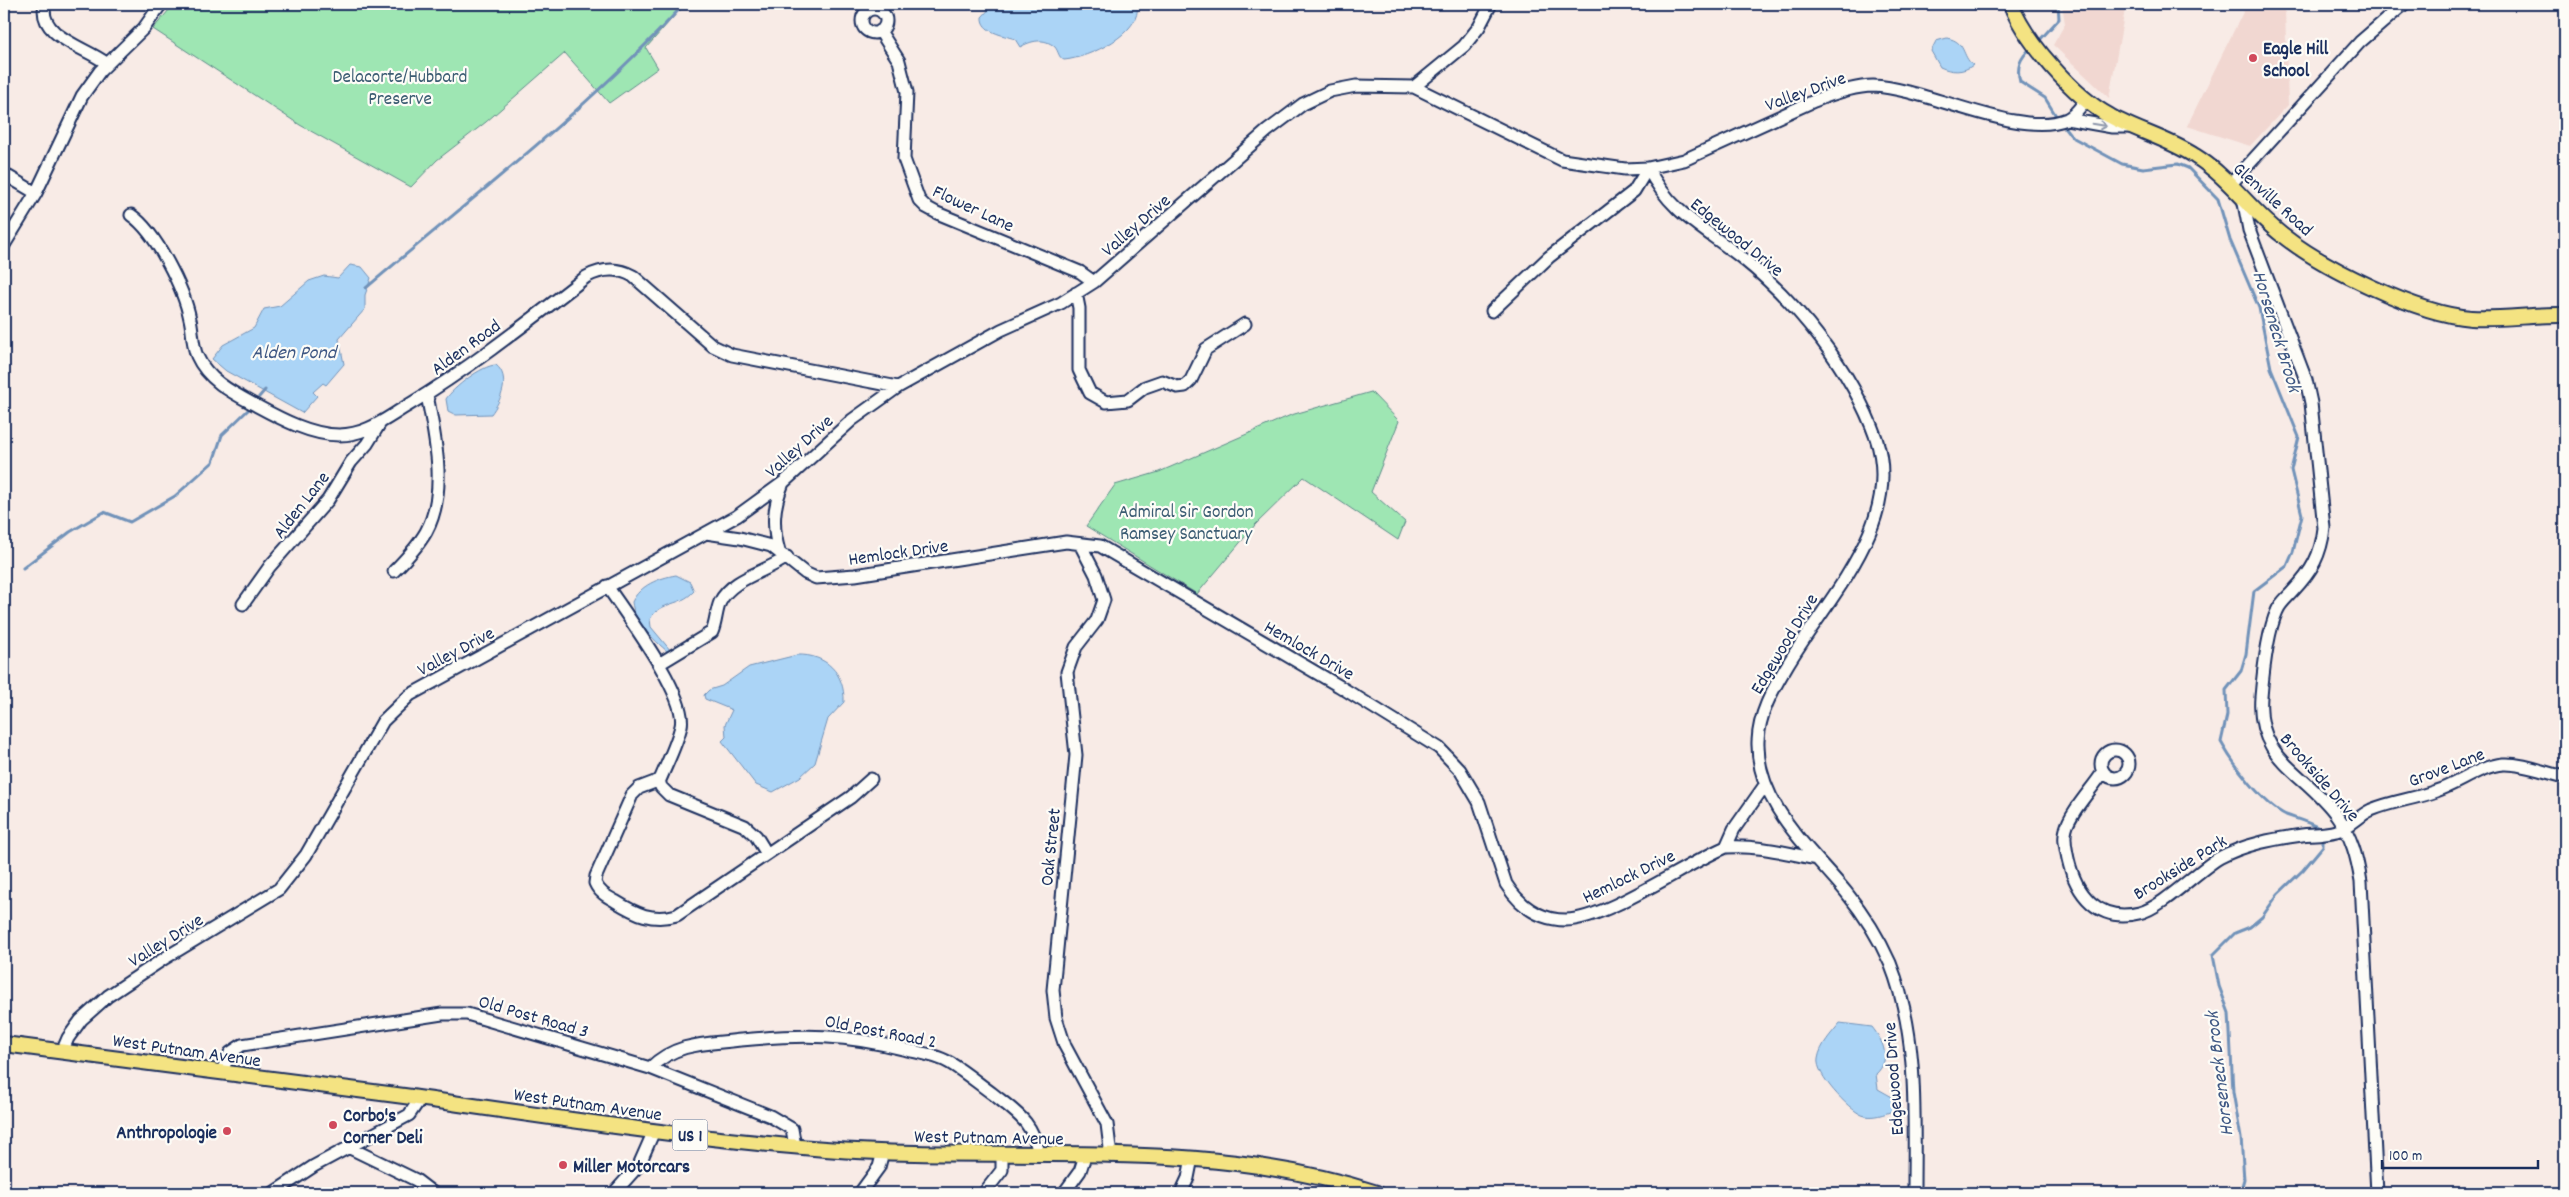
<svg xmlns="http://www.w3.org/2000/svg" width="2569" height="1197" viewBox="0 0 2569 1197" font-family="Dekko,sans-serif">
<style>
.built{fill:#f1d7d1}
.green{fill:#9ee6b3;stroke:#5c8a88}
.water{fill:#abd4f6;stroke:#7192b9}
.lines{fill:none;stroke-linecap:round;stroke-linejoin:round}
.stream{stroke:#7192b9;stroke-width:3}
.minor-casing{stroke:#1b2f5e;stroke-width:15}
.major-casing{stroke:#1b2f5e;stroke-width:18}
.minor{stroke:#fdfcf7;stroke-width:11}
.major{stroke:#f4e382;stroke-width:14}
.oneway{stroke:#8c96aa}
.poi-dot{fill:#d1495b;stroke:#fdfcf7;stroke-width:2}
.labels{text-anchor:middle;stroke-width:4.5;stroke-linejoin:round;paint-order:stroke}
.shield{fill:#fdfcf7;stroke:#5f6c8c;stroke-width:1}
.shield-label{font-size:18px;font-weight:bold;fill:#1b2f5e}
.poi-label{font-size:19px;font-weight:bold;fill:#1b2f5e;stroke:#fdfcf7;text-anchor:start}
.park-label{font-size:19px;fill:#3c5d73;stroke:#fdfcf7}
.street-label{font-size:19px;fill:#1b2f5e;stroke:#fdfcf7}
.water-label{font-size:20px;font-style:italic;fill:#3f5884;stroke:#fdfcf7}
</style>
<rect width="100%" height="100%" fill="#f8ebe6"/>
<filter id="ink" filterUnits="userSpaceOnUse"><feTurbulence type="fractalNoise" baseFrequency=".02" numOctaves="2"/><feDisplacementMap in="SourceGraphic" scale="10" xChannelSelector="R" yChannelSelector="G"/><feConvolveMatrix kernelMatrix="1 2 1 2 8 2 1 2 1" color-interpolation-filters="sRGB"/></filter>
<g filter="url(#ink)">
<path class="built" d="M2062,4H2126L2109,98L2053,45L2065,24Z
M2247,4H2288L2285,10L2288,105L2250,146L2187,126Z"/>
<path class="green" d="M174,4H532L542,11L548,4H685L646,48L658,68L609,103L565,53L486,122L437,160L411,187L300,125L153,29Z
M1371,392L1399,421L1371,492L1405,522L1398,540L1304,477L1255,525L1197,594L1086,526L1115,485L1159,472L1291,415Z"/>
<path class="water" d="M994,4H1137C1143,33 1089,58 1064,60C1058,57 1059,52 1055,47C1044,37 1031,41 1020,47L1015,39C1003,35 981,32 982,17Z
M1947,38C1967,42 1961,56 1973,65C1963,73 1951,72 1940,67L1931,51L1936,41Z
M350,265L362,267L371,278L365,295V309L339,339L344,364L326,385L323,383L313,392L317,396L302,413L226,371L212,359L223,345L254,328L264,309L280,306L309,281L324,276L338,278Z
M496,365C511,377 501,401 491,414L456,415L448,411L446,399C453,388 482,365 496,365Z
M676,575L690,582L694,591C680,607 662,600 650,619L651,627L671,651L668,652C653,639 634,622 632,602C640,585 659,578 676,575Z
M797,655C826,654 845,673 844,702L828,719L815,763L800,777L773,792L756,785L722,741L726,737L725,725L732,710L705,699L704,695L709,690L722,686L749,667Z
M1840,1023L1872,1027C1883,1041 1892,1059 1876,1074L1878,1089L1894,1098L1895,1110C1885,1114 1872,1119 1862,1115C1848,1109 1815,1074 1818,1059C1820,1045 1832,1033 1840,1023Z"/>
<g class="lines">
<path class="stream" d="M2038,42L2059,19L2058,4
M2031,48C2020,58 2016,67 2020,82L2045,98L2058,119
M2062,124L2072,137L2122,164L2143,168L2178,164L2188,168L2218,199L2230,240L2259,308L2271,368L2299,437L2291,470L2302,515L2293,552L2287,566L2254,591L2246,654L2241,671L2226,690L2227,715L2221,742C2233,764 2263,804 2286,815C2297,819 2309,822 2319,828L2321,831
M366,288C474,196 589,109 684,4
M259,397L265,390
M23,568L70,532L104,512L130,522L175,496L213,462L222,435L248,410
M2240,1193L2244,1179L2241,1138L2233,1092L2229,1013L2219,986L2213,955L2235,933L2250,927L2262,917L2278,894L2303,870L2323,846V837"/>
<defs>
<path id="minor" d="M45,4C37,36 85,47 106,63
M862 21a12 12 0 1 1 24 0a12 12 0 1 1-24 0Z
M880,31L899,61L907,92L904,159L919,200L926,207L937,213L1080,272L1094,282
M1414,87L1464,46L1479,27L1491,4
M2067,119L2112,127H2132
M1648,168C1670,213 1704,228 1742,258C1797,302 1852,370 1876,438C1905,524 1824,601 1785,669C1772,691 1759,714 1758,741C1756,804 1809,847 1846,892C1863,913 1879,938 1890,963C1919,1035 1914,1117 1914,1193
M4,174L36,193
M2230,185L2360,42L2404,4
M2243,198L2249,230L2306,380L2311,403L2324,528C2321,555 2312,571 2293,591C2288,597 2280,603 2277,611C2267,633 2263,673 2261,697C2256,761 2306,772 2337,816C2352,837 2357,857 2361,882L2377,1193
M131,215C156,232 184,289 190,319C193,331 192,345 197,356C208,381 235,394 257,406C281,419 311,435 339,435C366,435 385,419 407,406C470,368 528,322 586,277C601,269 617,267 633,276L713,346L732,355L898,387
M4,245L36,193L82,96L100,71L144,28L161,4
M1076,293L1079,308V370L1090,393L1106,402L1128,400L1145,387L1162,381L1177,387L1185,386L1191,380L1206,349L1245,324
M1492,311L1549,257L1634,191L1648,168
M706,533L740,538L771,546L805,573L816,578L855,575L1066,542L1100,546L1339,686L1439,748L1460,770L1479,802L1506,884C1520,906 1539,920 1566,920C1607,919 1685,864 1726,847L1734,829L1765,785
M1080,544L1096,575L1104,600L1097,620L1076,647L1067,672L1076,755L1053,990L1056,1018L1065,1046L1107,1124L1111,1156
M779,551C772,526 773,507 783,483
M394,571C406,559 418,546 426,532C448,492 435,437 427,395
M607,586C625,613 688,696 681,726C677,744 667,763 660,780L639,788L632,795L596,876L595,883C599,892 606,896 615,901C636,914 652,922 677,915L851,797L871,779
M243,604L270,566L328,500L351,462L367,444L380,423
M659,664L712,632C716,623 716,611 720,602C732,578 766,572 787,557
M2101 764a14 14 0 1 1 28 0a14 14 0 1 1-28 0Z
M2103,772C2093,788 2070,812 2066,829C2063,839 2066,848 2068,859C2076,894 2098,923 2139,913C2162,908 2197,871 2219,858C2245,844 2274,839 2302,835C2313,834 2326,834 2336,831C2350,828 2358,816 2371,810C2392,801 2415,799 2436,791C2458,784 2480,766 2503,764C2523,763 2546,773 2565,777
M659,780L661,787L669,795L745,826L756,836L767,854
M1726,847C1758,845 1786,853 1817,859
M62,1052L68,1038L81,1020L108,996L165,958L279,889L306,855L383,721L410,695L737,516L784,482L852,420L898,387L1001,330L1061,303L1094,282L1267,131L1303,104L1330,91L1356,86L1414,87L1562,160L1625,169L1648,168L1684,160L1814,101C1832,94 1854,86 1873,86C1927,88 2019,139 2067,119C2075,115 2080,107 2086,100
M650,1068C676,1042 707,1044 741,1040C804,1034 845,1034 907,1050C921,1053 937,1055 950,1063C965,1072 979,1084 993,1094C1018,1114 1033,1122 1039,1155
M221,1073L230,1053L242,1045L442,1014H467L650,1068L770,1116L792,1129L795,1146
M348,1147L416,1180L433,1193
M273,1193L314,1166L409,1115L420,1099
M614,1193L639,1165L654,1131
M860,1193L879,1167L883,1152
M984,1193L1002,1170V1155
M1064,1193L1080,1171L1085,1156
M1181,1193L1188,1178L1192,1158
M1339,1193L1342,1184"/>
<path id="major" d="M2011,4C2024,40 2075,98 2110,116C2137,131 2169,139 2195,156C2229,177 2251,211 2282,235C2324,268 2417,314 2471,318C2502,320 2534,314 2565,315
M4,1044C137,1062 271,1078 404,1096C544,1116 684,1138 825,1149C1008,1163 1199,1135 1377,1193"/>
</defs>
<use href="#minor" class="minor-casing"/>
<use href="#major" class="major-casing"/>
<use href="#minor" class="minor"/>
<use href="#major" class="major"/>
</g>
<defs><path id="oneway-shaft" d="M-6 0H5M1.5-3L5.5 0L1.5 3" fill="none" stroke-width="1.6" stroke-linecap="round" stroke-linejoin="round" transform="scale(1.25)"/></defs>
<use class="oneway" href="#oneway-shaft" transform="translate(2099 125) rotate(10)"/>
</g>
<g class="poi-dot">
<circle cx="2253" cy="58" r="5"/>
<circle cx="333" cy="1125" r="5"/>
<circle cx="227" cy="1131" r="5"/>
<circle cx="563" cy="1165" r="5"/>
</g>
<g class="labels">
<rect class="shield" x="672.5" y="1119.5" width="35" height="31" rx="4"/>
<g class="shield-label">
<text x="690" y="1141">US 1</text>
</g>
<g class="poi-label">
<text x="2263" y="54">Eagle Hill<tspan x="2263" dy="22">School</tspan></text>
<text x="343" y="1121">Corbo's<tspan x="343" dy="22">Corner Deli</tspan></text>
<text x="217" y="1138" text-anchor="end">Anthropologie</text>
<text x="573" y="1172">Miller Motorcars</text>
</g>
<g class="park-label">
<text x="400" y="82">Delacorte/Hubbard<tspan x="400" dy="22">Preserve</tspan></text>
<text x="1186" y="517">Admiral Sir Gordon<tspan x="1186" dy="22">Ramsey Sanctuary</tspan></text>
</g>
<g class="street-label">
<text transform="translate(1805 90) rotate(-20)" y="7">Valley Drive</text>
<text transform="translate(2274 198) rotate(42)" y="7">Glenville Road</text>
<text transform="translate(974 207) rotate(25)" y="7">Flower Lane</text>
<text transform="translate(1135 224) rotate(-41)" y="7">Valley Drive</text>
<text transform="translate(1738 236) rotate(39)" y="7">Edgewood Drive</text>
<text transform="translate(465 346) rotate(-36)" y="7">Alden Road</text>
<text transform="translate(798 445) rotate(-42)" y="7">Valley Drive</text>
<text transform="translate(300 504) rotate(-52)" y="7">Alden Lane</text>
<text transform="translate(898 551) rotate(-8)" y="7">Hemlock Drive</text>
<text transform="translate(1783 643) rotate(-59)" y="7">Edgewood Drive</text>
<text transform="translate(1310 649) rotate(30)" y="7">Hemlock Drive</text>
<text transform="translate(455 650) rotate(-28)" y="7">Valley Drive</text>
<text transform="translate(2446 766) rotate(-21)" y="7">Grove Lane</text>
<text transform="translate(2321 776) rotate(49)" y="7">Brookside Drive</text>
<text transform="translate(1049 847) rotate(-84)" y="7">Oak Street</text>
<text transform="translate(2179 866) rotate(-32)" y="7">Brookside Park</text>
<text transform="translate(1628 875) rotate(-26)" y="7">Hemlock Drive</text>
<text transform="translate(165 939) rotate(-32)" y="7">Valley Drive</text>
<text transform="translate(534 1015) rotate(16)" y="7">Old Post Road 3</text>
<text transform="translate(881 1030) rotate(11)" y="7">Old Post Road 2</text>
<text transform="translate(187 1049) rotate(8)" y="7">West Putnam Avenue</text>
<text transform="translate(1892 1079) rotate(-94)" y="7">Edgewood Drive</text>
<text transform="translate(588 1103) rotate(8)" y="7">West Putnam Avenue</text>
<text transform="translate(989 1136) rotate(1)" y="7">West Putnam Avenue</text>
</g>
<g class="water-label">
<text transform="translate(2278 331) rotate(73)" y="7">Horseneck Brook</text>
<text x="294" y="358">Alden Pond</text>
<text transform="translate(2218 1074) rotate(-97)" y="7">Horseneck Brook</text>
</g>
</g>
<rect width="2569" height="1197" fill="none" stroke="#fdfcf7" stroke-width="20"/>
<rect x="10" y="10" width="2549" height="1177" fill="none" stroke="#1b2f5e" stroke-width="2" filter="url(#ink)"/>
<path d="M2382 1160v8h156v-8" fill="none" stroke="#1b2f5e" stroke-width="2.5"/>
<text x="2389" y="1160" font-size="15" fill="#1b2f5e" stroke="#fdfcf7" stroke-width="4" paint-order="stroke">100 m</text>
</svg>
